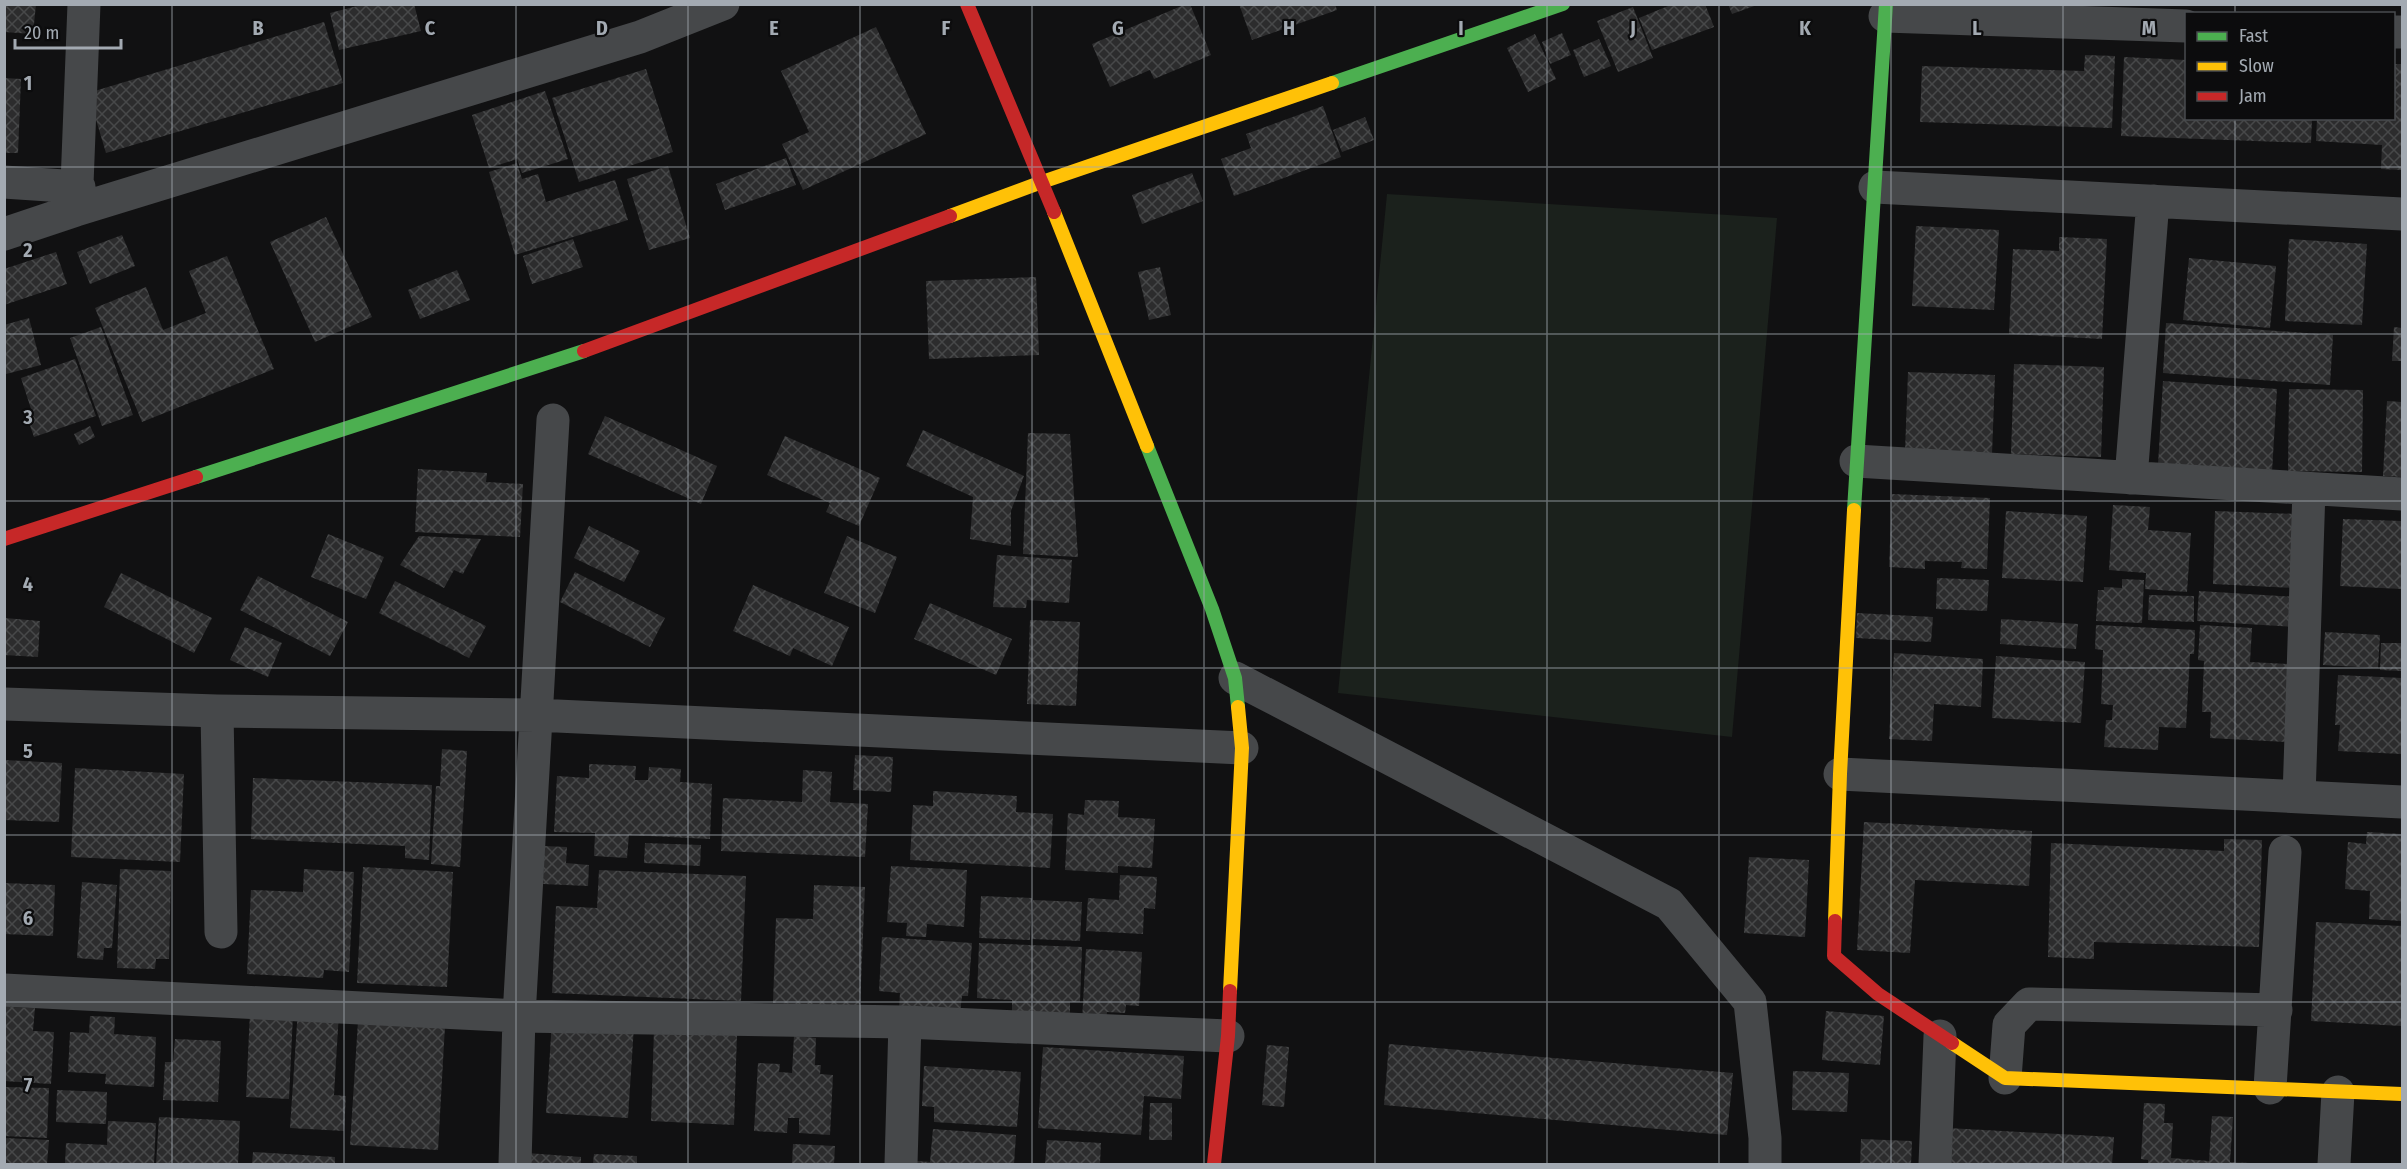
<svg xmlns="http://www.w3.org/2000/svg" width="2407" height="1169" viewBox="0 0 2407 1169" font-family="'Fira Sans Condensed',sans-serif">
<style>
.green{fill:#1b211c}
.building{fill:url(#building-cross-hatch)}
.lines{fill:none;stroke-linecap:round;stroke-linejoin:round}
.street{stroke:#46484a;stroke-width:33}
.fast{stroke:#4caf50;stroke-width:14}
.slow{stroke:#ffc107;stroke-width:14}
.jam{stroke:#c62828;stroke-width:14}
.grid{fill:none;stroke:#a3aab2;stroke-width:1.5;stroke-opacity:0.55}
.grid-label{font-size:20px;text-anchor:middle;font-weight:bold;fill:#a3aab2;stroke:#0c0c0d;stroke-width:4.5;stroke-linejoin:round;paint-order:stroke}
</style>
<defs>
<pattern id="building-cross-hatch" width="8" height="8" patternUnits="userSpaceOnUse" patternTransform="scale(1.5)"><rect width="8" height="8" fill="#2c2c2d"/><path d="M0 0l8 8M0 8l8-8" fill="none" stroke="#474849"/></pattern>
</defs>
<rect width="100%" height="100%" fill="#111112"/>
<path class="green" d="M1387,194L1777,218L1732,737L1338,693Z"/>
<path class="building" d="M4,4H36L33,34L4,32Z
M365,4H414L421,31L339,50L330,13Z
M1186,4H1190L1211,55L1154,79L1150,70L1110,87L1092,44Z
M1239,4H1335L1337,10L1252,40Z
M1673,4H1705L1714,27L1652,50L1639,18Z
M1728,4H1757V5L1732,14Z
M1633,7L1653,58L1618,72L1597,21Z
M324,22L343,83L106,153L88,93Z
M876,27L926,134L803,190L782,144L809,132L781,71Z
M1562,33L1571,55L1550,64L1542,42Z
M1535,34L1556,79L1528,92L1507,48Z
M1599,39L1611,66L1584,77L1573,50Z
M2085,55L2115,56L2112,128L1920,122L1922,66L2084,71Z
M2124,57L2186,60V118H2312L2311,143L2121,136Z
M2394,64H2402V170L2381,169L2382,145L2316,141L2317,118H2394Z
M646,69L673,152L579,182L552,98Z
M5,78L21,79L18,153H5Z
M545,91L568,159L522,173L517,159L489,168L472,115Z
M1323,106L1341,157L1234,196L1221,159L1251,148L1246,134Z
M1365,117L1374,140L1342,152L1333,130Z
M786,158L796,185L725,210L716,184Z
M517,163L522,179L538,174L546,202L615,180L628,220L515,255L489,172Z
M668,166L690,238L649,250L627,179Z
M1192,173L1203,201L1142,224L1132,195Z
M326,217L372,317L315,342L270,242Z
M1916,226L1999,230L1994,310L1912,306Z
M122,235L135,266L90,284L77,252Z
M2059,237L2107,239L2102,339L2009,334L2013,249L2059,251Z
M573,239L583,267L532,284L523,256Z
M2289,239L2367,244L2362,325L2285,321Z
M56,252L67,284L4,305V269Z
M227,256L274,369L142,422L95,308L146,287L163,330L206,313L189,271Z
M2189,258L2276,266L2270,328L2183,320Z
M1160,267L1171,315L1149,320L1138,272Z
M457,270L470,300L420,319L408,290Z
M1036,277L1039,355L929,359L926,281Z
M29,318L41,365L6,374L4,325Z
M2166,323L2333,335L2330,385L2163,373Z
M101,327L133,415L102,426L70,338Z
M2394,327L2402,328V361H2392Z
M75,359L96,416L34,437L26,414L32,412L21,378Z
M2014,364L2104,367L2101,457L2011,454Z
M1908,372L1995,375L1992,454L1905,451Z
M2163,381L2277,389L2272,472L2158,465Z
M2289,389L2363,390L2362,472L2288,471Z
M2387,401L2402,402V477L2383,476Z
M605,416L717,466L701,504L588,454Z
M90,426L95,437L79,445L74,434Z
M923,430L1024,476L1011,511V546L970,539L973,497L906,466Z
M1028,433L1070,434L1078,557L1023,554Z
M785,436L880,478L859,526L826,512L830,503L767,475Z
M418,469L487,473L486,482L523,484L520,537L415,532Z
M1892,494L1990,498L1987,569L1961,568L1962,562L1925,561V569L1889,567Z
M2113,505L2150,507L2148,530L2191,533L2187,592L2145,589L2146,573L2109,570Z
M2006,511L2087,516L2083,582L2002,578Z
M2215,511L2298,514L2295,588L2213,584Z
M2343,519L2402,521V589L2340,586Z
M589,526L640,551L624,582L574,558Z
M328,534L384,557L366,599L311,577Z
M419,536L481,539L463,574L454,570L444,588L400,565Z
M847,536L897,557L875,613L824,593Z
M997,555L1072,560L1069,603L1027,600L1026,608L993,607Z
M575,572L665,618L650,647L560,602Z
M121,573L212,618L194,653L104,607Z
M258,576L348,622L330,656L240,610Z
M1937,578L1989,580L1987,611L1936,609Z
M2122,579L2144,580L2142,623L2096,621L2098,590H2104V587L2122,588Z
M395,581L486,626L469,658L379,613Z
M753,585L849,627L832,666L793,648L790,656L733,631Z
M2199,591L2298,597L2295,627L2197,621Z
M2149,595L2194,596V622L2148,620Z
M930,603L1012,639L996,675L914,639Z
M1857,613L1933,617L1931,642L1856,638Z
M5,618L40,621L38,657L4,655Z
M2001,619L2078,624L2076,649L2000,644Z
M1030,620L1080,622L1076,706L1027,704Z
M2096,625L2195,630L2194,654H2190L2186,728L2159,727L2158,750L2104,747L2106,720H2112L2113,705L2101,704L2103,650L2095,649Z
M2200,625L2252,628L2250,662L2290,664L2286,742L2210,738L2211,712H2202L2204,661L2198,660Z
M245,627L282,643L268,677L230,660Z
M2325,632L2380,635L2378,668L2323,665Z
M2381,643H2402V671L2380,670Z
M1894,653L1983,659L1981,707L1934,704L1932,741L1889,739Z
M1996,656L2085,662L2081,723L1992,718Z
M2338,675L2402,678V754L2338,751L2340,725H2335Z
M442,749L467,751L460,867L431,864L436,786H440Z
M855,755L893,757L891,792L853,790Z
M4,760L62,763L59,822L4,820Z
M589,764L636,766L635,780H648L649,767L681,769L680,782L712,784L710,839L629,835L627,858L594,856L595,833L554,832L557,776L589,778Z
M75,768L184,774L180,862L71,857Z
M803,770L832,772L830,802L868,804L865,857L721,851L723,798L802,802Z
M253,778L432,785L429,860L405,858V846L251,839Z
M933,791L1017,796L1016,812L1053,814L1050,868L910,860L913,805L933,806Z
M1085,800L1119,801L1118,817L1155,819L1152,868L1118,866V873L1065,870L1068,813L1084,815Z
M1864,822L2032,831L2029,886L1915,880L1910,953L1857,950Z
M2367,832L2402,834V921L2369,919L2370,891L2345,889L2348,842L2366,844Z
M2224,839L2262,840L2259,947L2094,942V959L2048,957L2051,843L2224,851Z
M645,843L701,845L700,866L644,863Z
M544,846L567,847L566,863L589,865L588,886L543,884Z
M1749,857L1809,860L1805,937L1744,933Z
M891,866L967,870L964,927L927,924L926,937L906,936L907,923L887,922Z
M363,867L453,872L447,987L357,983Z
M120,869L171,871L169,959H156L155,969L117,968Z
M304,869L354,872L349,972L324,970L323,978L247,974L251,890L303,892Z
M599,870L746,876L741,1001L552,993L556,906L597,908Z
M1120,875L1157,877L1155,909L1144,908L1143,934L1086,931L1088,898L1119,900Z
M82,882L117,885L112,948H104L103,960L77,958Z
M4,883L55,885L53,936L4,934Z
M814,885L865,887L860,1007L773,1003L776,918L813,919Z
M981,896L1032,898L1030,940L979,938Z
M1033,900L1082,902L1080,941L1032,939Z
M2316,922L2402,926V1026L2311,1021Z
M882,937L972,943L968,996H962L960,1013L899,1009L900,993L879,991Z
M979,943L1082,947L1080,1002H1070V1016L1012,1013V1000L977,998Z
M1086,949L1142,952L1139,1006L1126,1005L1125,1013L1107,1012L1106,1022L1082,1021Z
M4,993L11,994L10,1007L35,1008L33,1031L54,1032L51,1084L4,1081Z
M298,1009L339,1012L334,1095L346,1096L344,1131L290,1128Z
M1826,1011L1884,1016L1880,1065L1822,1060Z
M250,1012L293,1014L289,1099L246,1097Z
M90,1016L115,1017L114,1034L156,1037L154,1087L105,1084L106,1074L68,1072L70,1032L89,1033Z
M358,1021L445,1026L438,1150L350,1145Z
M552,1021L634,1026L628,1118L546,1113Z
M654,1030L737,1034L734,1125L651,1121Z
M794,1036L816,1038L815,1065H821L820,1074L833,1075L830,1135L799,1133V1118H788L787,1133L754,1131L758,1063L780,1064L779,1072L792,1073Z
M175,1039L221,1041L218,1102L163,1100L165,1062H173Z
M1389,1044L1733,1073L1727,1135L1384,1105Z
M1267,1045L1289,1047L1284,1107L1262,1105Z
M1043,1047L1184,1056L1181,1099L1144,1096L1141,1135L1038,1128Z
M924,1066L1021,1072L1017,1127L934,1122V1107L922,1106Z
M1793,1071L1849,1073L1847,1112L1792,1110Z
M4,1087L49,1088L47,1138L4,1136Z
M57,1090L107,1092L106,1124L56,1122Z
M1150,1103H1172V1140H1149Z
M2144,1103L2165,1104L2164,1123H2173L2171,1158L2209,1161L2212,1116L2233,1117L2230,1162L2251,1163V1164H2148V1160L2141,1159Z
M159,1117L240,1121L238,1164H156Z
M108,1121L156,1123L154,1164H65L66,1143L107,1145Z
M1948,1128L2114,1137L2112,1164H1946Z
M933,1129L1016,1135L1014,1164H916V1161L930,1162Z
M4,1138L49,1140L47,1164H4Z
M1861,1139L1912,1141L1911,1164H1860Z
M1047,1140L1101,1143L1100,1164H1045Z
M793,1144L835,1146L834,1164H792Z
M253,1152L335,1157V1164H252Z
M527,1153L581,1157V1164H526Z
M594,1154L637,1156V1164H593Z"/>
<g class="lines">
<path class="street" d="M1885,16L2186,26
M2394,32H2402
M4,182L79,187
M1875,187L2402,214
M76,210L84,4
M4,234L76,210L640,37L723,4
M1856,461L2402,494
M2131,478L2153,201
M1235,678L1669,904L1750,1002L1765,1138V1164
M4,704L217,711L536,715L1242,748
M217,711L221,932
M1840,774L2402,802
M2299,797L2309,489
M4,990L519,1016L905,1022L1228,1036
M2005,1078L2009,1025L2029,1004L2276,1010
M2270,1088L2285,852
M515,1164L519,1016L553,420
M901,1164L905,1022
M1935,1164L1940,1036
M2334,1164L2338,1092"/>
<path class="fast" d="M1332,83L1563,4
M1147,446L1212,609L1235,678L1238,707
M196,477L584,351
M1854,510L1886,4"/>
<path class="slow" d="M1054,212L1147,446
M950,216L1042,182L1332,83
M1835,921L1840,774L1854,510
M1230,991L1242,748L1238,707
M1952,1043L2005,1078L2402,1094"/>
<path class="jam" d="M967,4L1054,212
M584,351L950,216
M4,539L196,477
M1835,921L1834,956L1878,994L1952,1043
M1214,1164L1228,1036L1230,991"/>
</g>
<path class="grid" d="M172,4V1164M344,4V1164M516,4V1164M688,4V1164M860,4V1164M1032,4V1164M1204,4V1164M1375,4V1164M1547,4V1164M1719,4V1164M1891,4V1164M2063,4V1164M2235,4V14M2235,118V1164M4,167H2402M4,334H2402M4,501H2402M4,668H2402M4,835H2402M4,1002H2402"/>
<g class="grid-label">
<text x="258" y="35">B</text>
<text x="430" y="35">C</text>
<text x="602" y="35">D</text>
<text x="774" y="35">E</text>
<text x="946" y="35">F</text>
<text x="1118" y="35">G</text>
<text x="1289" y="35">H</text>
<text x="1461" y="35">I</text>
<text x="1633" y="35">J</text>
<text x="1805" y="35">K</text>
<text x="1977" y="35">L</text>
<text x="2149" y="35">M</text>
<text x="28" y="90">1</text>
<text x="28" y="257">2</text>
<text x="28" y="424">3</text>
<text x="28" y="591">4</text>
<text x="28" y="758">5</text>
<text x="28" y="925">6</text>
<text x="28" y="1092">7</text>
</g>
<rect width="2407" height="1169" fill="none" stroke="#a3aab2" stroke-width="12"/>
<rect x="2185" y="12" width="210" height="108" fill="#0c0c0d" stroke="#484b4f" stroke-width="1.5"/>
<rect x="2197" y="32" width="30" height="9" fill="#4caf50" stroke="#484b4f" stroke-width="1.5"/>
<text x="2239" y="42" font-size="18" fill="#a3aab2">Fast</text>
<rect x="2197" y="62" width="30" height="9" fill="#ffc107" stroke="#484b4f" stroke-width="1.5"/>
<text x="2239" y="72" font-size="18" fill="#a3aab2">Slow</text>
<rect x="2197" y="92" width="30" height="9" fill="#c62828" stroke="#484b4f" stroke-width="1.5"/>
<text x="2239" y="102" font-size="18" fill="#a3aab2">Jam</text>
<path d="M15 39v9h106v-9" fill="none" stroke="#a3aab2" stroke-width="3"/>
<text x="24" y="39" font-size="18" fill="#a3aab2" stroke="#0c0c0d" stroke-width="4.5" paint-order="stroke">20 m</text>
</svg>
